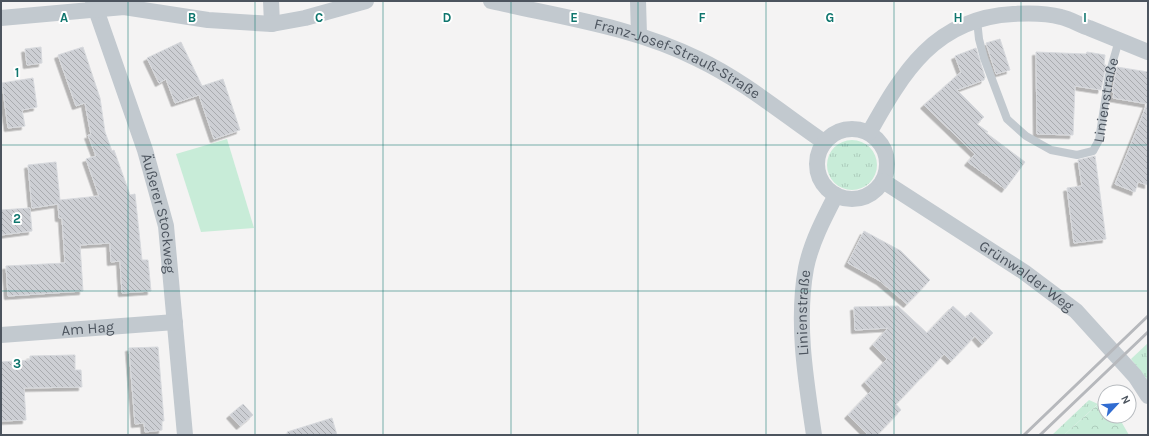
<svg xmlns="http://www.w3.org/2000/svg" width="1149" height="436" viewBox="0 0 1149 436" font-family="Karla,sans-serif">
<style>
.grass{fill:url(#grass-tufts)}
.forest{fill:url(#forest-crowns)}
.garden{fill:#c8ecd8}
.building{fill:url(#building-back-hatch);stroke:#d7d9dd;filter:url(#shadow)}
.lines{fill:none;stroke-linecap:round;stroke-linejoin:round}
.service{stroke:#c2c9cf;stroke-width:8}
.minor{stroke:#c2c9cf;stroke-width:16}
.rail{stroke:#b6b8bc;stroke-width:3}
.grid{fill:none;stroke:#0f766e;stroke-width:1;stroke-opacity:0.55}
.labels{text-anchor:middle;stroke-width:4;stroke-linejoin:round;paint-order:stroke}
.street-label{font-size:15px;fill:#4c545e;stroke:#fff}
.grid-label{font-size:13px;text-anchor:middle;font-weight:bold;fill:#0f766e;stroke:#fff;stroke-width:4;stroke-linejoin:round;paint-order:stroke}
</style>
<defs>
<pattern id="grass-tufts" width="24" height="20" patternUnits="userSpaceOnUse"><rect width="24" height="20" fill="#c8ecd8"/><path d="M3 7l-1-3M5 7V3M7 7l1-3M15 17l-1-3M17 17v-4M19 17l1-3" fill="none" stroke="#adccbc"/></pattern>
<pattern id="forest-crowns" width="20" height="18" patternUnits="userSpaceOnUse"><rect width="20" height="18" fill="#c8ecd8"/><path d="M2 6a3 3 0 1 1 6 0M12 15a3 3 0 1 1 6 0" fill="none" stroke="#adccbc"/></pattern>
<pattern id="building-back-hatch" width="6" height="6" patternUnits="userSpaceOnUse"><rect width="6" height="6" fill="#cdcfd4"/><path d="M-1 5l2 2M0 0l6 6M5-1l2 2" fill="none" stroke="#a9abaf"/></pattern>
<filter id="shadow"><feDropShadow dx="-3.5" dy="3.5" stdDeviation="0" flood-color="#0004"/></filter>
</defs>
<rect width="100%" height="100%" fill="#f4f3f3"/>
<path class="grass" d="M827 165a25 25 0 1 1 50 0a25 25 0 1 1-50 0Z
M1148,343V381L1131,359Z
M1089,400L1098,404L1064,435H1052Z"/>
<path class="forest" d="M1105,398V416H1118L1129,435H1064Z"/>
<path class="garden" d="M227,139L254,228L201,232L176,154Z"/>
<path class="building" d="M1000,39L1010,70L996,74L986,43Z
M181,42L202,86L223,79L240,130L214,139L199,95L175,103L166,79L159,83L147,58Z
M41,47L42,63L27,65L25,49Z
M83,47L100,98L105,132L112,151L114,150L130,195L135,194L142,260H148L151,291L122,293L120,261L111,262L110,243L80,245L83,291L8,296L6,266L65,263L62,218H59L58,204L32,208L28,165L56,162L60,200L99,196L86,159L96,156L88,135H91L85,103L76,106L58,55Z
M976,48L985,77L984,80L957,90L984,117L977,124L988,132H985L1025,162L1005,189L968,162L975,154L924,105L961,72L955,56Z
M1036,52L1086,54L1087,52L1105,55L1104,65H1106L1101,90L1075,86L1073,135L1037,134Z
M1117,67L1148,72V104L1113,98L1114,92H1112Z
M33,78L37,107L22,110L25,126L8,128L2,83Z
M1147,104L1148,185L1138,182L1135,192L1115,184Z
M1095,156L1106,239L1074,243L1067,188L1082,186L1078,160Z
M30,208L32,231L1,235V210Z
M864,231L901,251L930,280L907,304L880,281L848,263Z
M898,306L927,333L953,306L966,318L971,312L993,333L982,344L975,336L951,361L944,354L896,404L901,410L877,435H868L848,415L872,390L865,382L887,359L873,345L888,328L855,330L854,307Z
M158,347L164,421H162V430L145,432L144,423L135,424L129,348Z
M75,355V370H81L82,387L24,388L26,420L1,421V362L30,360V356Z
M243,404L253,415L240,426L230,415Z
M332,418L337,435H288L287,432Z"/>
<g class="lines">
<path class="service" id="s1" d="M977,20L979,39L984,58L1007,119L1026,136L1051,150L1077,155L1093,151L1099,140L1109,75L1119,40"/>
<g class="minor">
<path id="s2" d="M93,1L145,150L166,226L185,435"/>
<path d="M271,1L272,24"/>
<path id="s3" d="M491,1C561,17 634,27 698,59C744,81 783,114 824,142"/>
<path d="M638,1L639,35"/>
<path d="M1,18L124,7L208,20L272,24L305,18L366,1"/>
<circle cx="852" cy="164" r="35"/>
<path d="M869,133C903,72 935,18 1013,14C1028,13 1046,13 1061,17C1070,19 1080,25 1089,28C1109,36 1128,44 1148,52"/>
<path id="s4" d="M883,181L1024,272L1076,311L1135,376L1148,396"/>
<path id="s5" d="M1,335L175,322"/>
<path id="s6" d="M814,435C806,381 796,323 806,268C811,243 824,218 836,195"/>
</g>
<path class="rail" d="M1024,435L1148,316
M1040,435L1148,332"/>
</g>
<path class="grid" d="M128,1V435M255,1V435M383,1V435M511,1V435M638,1V435M766,1V435M894,1V435M1021,1V435M1,145H1148M1,291H1148"/>
<g class="labels">
<g class="street-label">
<text dy="5" stroke="none"><textPath href="#s3" startOffset="196">Franz-Josef-Strauß-Straße</textPath></text>
<text dy="5" stroke="none"><textPath href="#s1" startOffset="254">Linienstraße</textPath></text>
<text dy="5" stroke="none"><textPath href="#s2" startOffset="223">Äußerer Stockweg</textPath></text>
<text dy="5" stroke="none"><textPath href="#s4" startOffset="172">Grünwalder Weg</textPath></text>
<text dy="5" stroke="none"><textPath href="#s6" startOffset="123">Linienstraße</textPath></text>
<text dy="5" stroke="none"><textPath href="#s5" startOffset="87">Am Hag</textPath></text>
</g>
</g>
<g class="grid-label">
<text x="64" y="22">A</text>
<text x="192" y="22">B</text>
<text x="319" y="22">C</text>
<text x="447" y="22">D</text>
<text x="574" y="22">E</text>
<text x="702" y="22">F</text>
<text x="830" y="22">G</text>
<text x="958" y="22">H</text>
<text x="1085" y="22">I</text>
<text x="17" y="77">1</text>
<text x="17" y="223">2</text>
<text x="17" y="368">3</text>
</g>
<rect width="1149" height="436" fill="none" stroke="#4c545e" stroke-width="4"/>
<g transform="translate(1117 404) rotate(64)"><circle r="19" fill="#ffffff" stroke="#b7bbbf"/>
<path d="M0-3L7 15L0 10L-7 15Z" fill="#316cd1"/>
<text y="-6" font-size="11" font-weight="bold" text-anchor="middle" fill="#4c545e">N</text>
</g>
</svg>
